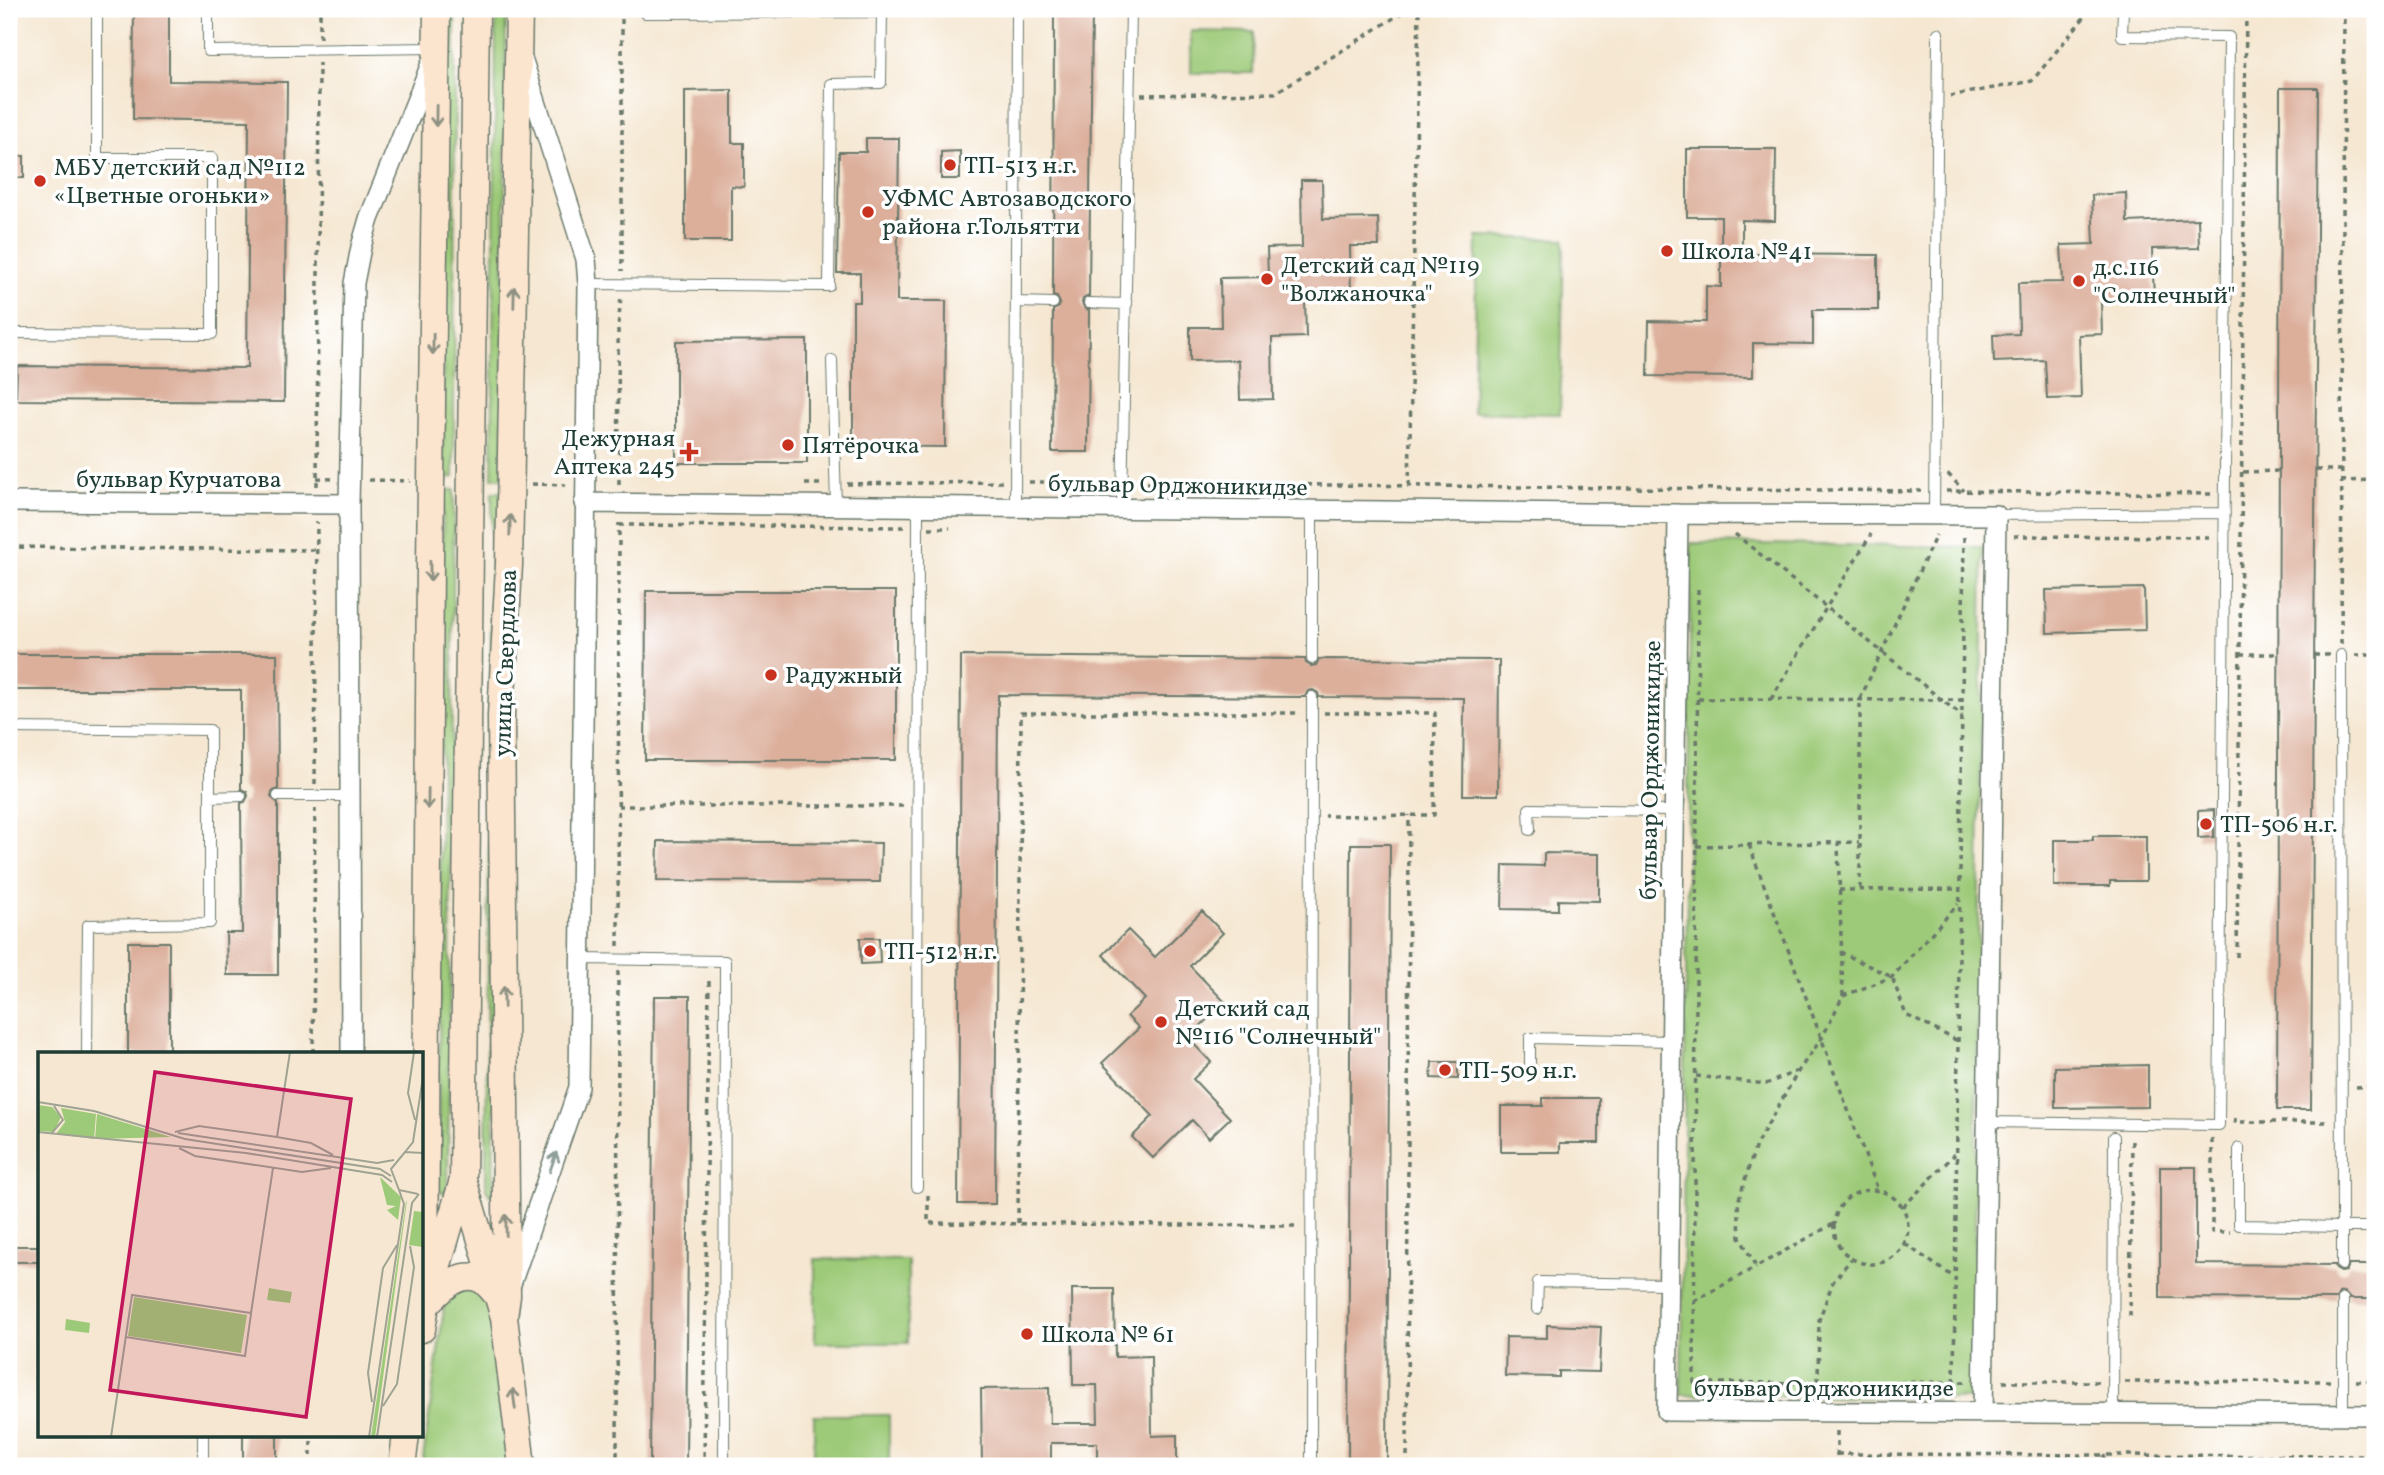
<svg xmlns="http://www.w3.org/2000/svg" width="2384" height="1475" viewBox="0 0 2384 1475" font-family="Vollkorn,serif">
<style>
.green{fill:#9dca78;stroke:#5e8456;stroke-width:2}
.building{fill:#dcaf9b}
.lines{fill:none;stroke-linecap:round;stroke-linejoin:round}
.lane-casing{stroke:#6a786b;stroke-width:12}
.street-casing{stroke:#6a786b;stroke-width:22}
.secondary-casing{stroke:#6a786b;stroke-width:29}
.path{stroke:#6a786b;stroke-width:3.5;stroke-dasharray:5 5;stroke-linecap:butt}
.lane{stroke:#fff;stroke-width:10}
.street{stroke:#fff;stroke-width:19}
.secondary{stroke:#fce5cf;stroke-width:26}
.oneway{stroke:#8e9182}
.oneway2{stroke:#8f9e9a}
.poi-dot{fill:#c8321e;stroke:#fff;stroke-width:2.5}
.labels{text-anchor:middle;stroke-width:7;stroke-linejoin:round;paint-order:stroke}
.poi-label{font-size:24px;fill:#1f3d34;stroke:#fff;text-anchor:start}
.street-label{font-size:24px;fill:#1f3d34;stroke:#fff}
.inset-road{fill:none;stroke:#9fa392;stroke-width:2}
.view{fill:#c2185b;fill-opacity:0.15;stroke:#c2185b;stroke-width:3.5}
.inset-edge{fill:none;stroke:#1f3d34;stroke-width:3.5}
</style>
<rect width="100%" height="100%" fill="#fff"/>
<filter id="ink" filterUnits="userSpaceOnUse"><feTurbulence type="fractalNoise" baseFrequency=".0143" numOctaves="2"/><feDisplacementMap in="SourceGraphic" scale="14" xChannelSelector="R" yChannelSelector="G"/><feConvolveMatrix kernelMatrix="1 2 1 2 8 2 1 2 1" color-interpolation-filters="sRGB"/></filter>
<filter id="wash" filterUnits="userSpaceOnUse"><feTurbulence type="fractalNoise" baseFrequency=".00686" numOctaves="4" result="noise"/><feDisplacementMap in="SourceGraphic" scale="28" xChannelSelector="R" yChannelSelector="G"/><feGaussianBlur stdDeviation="1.57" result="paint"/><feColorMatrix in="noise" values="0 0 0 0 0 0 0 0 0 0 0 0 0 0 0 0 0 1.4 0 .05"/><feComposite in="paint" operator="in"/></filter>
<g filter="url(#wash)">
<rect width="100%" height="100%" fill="#f5e7d1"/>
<path class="green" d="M444,9H455L454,477L443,478Z
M496,9H506L503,478H492Z
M1191,31L1254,32L1253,73H1191Z
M1477,237L1564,239L1560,414L1473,412Z
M443,489L454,490L448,1188L444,1193L438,1191Z
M492,492H503L493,1196H490L486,1189V1169Z
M1691,543L1983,547L1973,1399L1681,1395Z
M815,1259L908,1260V1343H815Z
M465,1284L490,1301L510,1466H422L445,1301Z
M814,1415H889V1466H814Z"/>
<g id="blocks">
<path class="building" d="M134,9H169V81L287,82L284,402L16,400L17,366L247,368L249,121L133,119Z
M1054,9H1092L1089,296L1083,299L1082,303L1085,309L1089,310L1088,452H1052L1053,310L1059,307L1060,303L1057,297L1053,296Z
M2280,88H2318L2311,1110H2277Z
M732,90V143H744V187L731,186V241H685V91Z
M866,138H899L897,301H946L945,447L853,446V302H860V273H837L839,152H866Z
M1687,149H1776L1775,221L1742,220V254L1878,255V310H1813V344L1753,343V377L1648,376L1649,321L1706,322V286L1721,287V217H1687Z
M960,151V179H941V152Z
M9,156H24V178H9Z
M1301,180H1322L1323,219L1378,218L1379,246H1350L1351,299H1305L1306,337L1272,338L1273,399L1240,400L1239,360L1190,361V327H1221L1220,278L1268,277L1267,248L1302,247Z
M2126,193L2127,222L2198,219L2199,248L2152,249L2154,299L2101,301L2102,334L2079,335L2081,398L2047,399L2045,360L1994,362L1993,335L2019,334L2018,283L2063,282L2061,245L2094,244L2092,195Z
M807,340V463H676V341Z
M2144,588L2145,630L2047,633L2046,590Z
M646,591H896V760H645Z
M15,654H277L278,789L272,792L271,797L278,803V975H227L226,933H242L241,803L245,802L248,796L247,792L241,789V690H15Z
M961,656L1305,659L1306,663L1311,666L1316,665L1319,659L1499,660L1498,795H1463L1464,698L1319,697L1318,693L1313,690L1308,691L1305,697L998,695L995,1204H958Z
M2214,810V837L2198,838V811Z
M2093,836H2146V881H2110V886H2054V840H2093Z
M658,841L881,843L880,882L657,881Z
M1351,844H1390L1387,1466H1348Z
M1544,853L1599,854V901L1558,900V910L1502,909L1503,865L1544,866Z
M1202,911L1223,933L1190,966L1225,1002L1188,1038L1211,1062L1193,1079L1230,1118L1209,1138L1192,1120L1153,1158L1132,1137L1153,1116L1102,1063L1139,1028L1127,1016L1145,999L1103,955L1128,930L1155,957Z
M860,938H879L880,963L861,964Z
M128,942H169V1053H128Z
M654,996H690L686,1466H650Z
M1432,1062H1458V1079L1431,1078Z
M2148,1065V1107L2055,1108V1067Z
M1543,1098H1599V1143H1560V1152H1501V1106H1543Z
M2160,1167H2196V1264L2335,1265L2336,1269L2341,1272L2346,1271L2349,1265H2375V1299H2350L2344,1292L2339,1293L2336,1299L2160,1298Z
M15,1246H40V1262H15Z
M1072,1289H1114L1115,1357L1151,1356L1152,1436L1177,1435V1466L1097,1464V1443H1051V1466H982L981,1389L1049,1388L1050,1423H1098L1097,1385H1073Z
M1547,1325L1601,1327L1599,1372L1559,1371V1377L1505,1376L1506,1337L1547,1338Z
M243,1435H277V1466H243Z"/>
</g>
</g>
<g filter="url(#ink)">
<use href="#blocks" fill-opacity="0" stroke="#6a786b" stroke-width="2"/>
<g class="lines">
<defs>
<path id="lane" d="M208,9V51L435,48
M588,284L829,286L831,84L881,83L882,12L645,13V9
M1016,302L1053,303
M1089,303L1127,304
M9,333L212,334V158H97V9
M832,360L836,506
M1015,507L1017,9
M1122,509L1131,9
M1312,510V659
M1934,515L1938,33
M1996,515L2225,513
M9,728L210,730V923L88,925L87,1053
M278,796H351
M210,797L241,796
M1530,830L1529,809L1674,811
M580,959L725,961L724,1466
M1530,1063V1038L1671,1041
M1988,1122L2219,1125L2229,37L2122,36L2123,9
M2239,1148V1225L2342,1227L2341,655
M917,1187L918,506
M2342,1265V1227H2375
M2343,1299V1415
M1537,1309L1538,1282L1668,1284
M2113,1414L2114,1137
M203,1466V1435
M1311,1466L1312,697"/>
<path id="street" d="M9,502L349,504
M584,503L1678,514L1667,1411L2375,1415
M1678,514L1996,515L1983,1413
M351,1053L349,504L354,283L361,247L369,219L433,59
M511,1284L579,1087L588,284L586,259L523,61"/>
<path id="secondary" d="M463,1180L504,1317L522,1466
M425,1282L430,562L437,9
M427,1304C441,1290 460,1268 482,1280C488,1284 494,1292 499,1297
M504,1317L507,1296L501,716L509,565L519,9
M422,1329L426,1305L463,1180L476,9
M402,1466L406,1435"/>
</defs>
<use href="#lane" class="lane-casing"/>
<use href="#street" class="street-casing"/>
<use href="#secondary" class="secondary-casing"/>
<path class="path" d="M622,9V271
M320,38V9
M1141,95L1275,93L1408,9
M1950,96L2032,81L2091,9
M2316,470H2341
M2243,472L2279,471
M1948,474L1964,491
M317,478L333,479
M369,480L410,481
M2341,481L2375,480
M1029,482H1109
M1137,483L1921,491
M532,484L566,485
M619,484L618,328L621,296
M805,484H822
M847,484L1004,482
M317,486L319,63
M1409,486L1419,9
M1946,491L2211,494
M619,525L904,527
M929,528H950
M1735,534L1962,716
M2014,536L2210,537
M9,547L316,550
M1698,589L1694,1383L1967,1382
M2341,644L2344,9
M2240,654H2278
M2314,655H2330
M2355,655H2375
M1698,699L1962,700
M1771,699L1871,534
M1324,713H1435L1434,815L1325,816
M315,784L317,522
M618,806H904
M1749,845L1878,1190
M1697,846L1859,842
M1860,889V699L1936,535
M1839,890L1960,889
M618,946L619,523
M1840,952L1892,977L1906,1015L1958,1041
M2237,957L2246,9
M1843,996L1892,977L1958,904
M313,1053L315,809
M1696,1076L1766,1084L1797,1071
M2356,1087L2375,1086
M2235,1118V1122H2329
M2212,1139V1232H2230
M1834 1227a37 37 0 1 1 74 0a37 37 0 1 1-74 0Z
M928,1195V1223L1298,1226
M1903,1207L1955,1154
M1018,1223L1021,713H1299
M1833,1224L1756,1267L1740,1237L1738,1202L1756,1145L1799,1070L1822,1038L1843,996L1838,843
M1905,1244L1955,1278
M1694,1301L1756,1267
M2130,1316L2132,1138
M2356,1381H2375
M1818,1382L1819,1320L1833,1282L1851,1259
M1954,1382L1964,534
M2003,1382H2100
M2125,1382L2331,1381
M1837,1454L2375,1456
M2104,1455L2105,1466
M311,1466V1435
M617,1466L618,971
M704,1466L709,981
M1407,1466L1409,815
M1837,1466V1430"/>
<use href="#lane" class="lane"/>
<use href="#street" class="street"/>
<use href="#secondary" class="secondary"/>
</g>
<defs><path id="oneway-shaft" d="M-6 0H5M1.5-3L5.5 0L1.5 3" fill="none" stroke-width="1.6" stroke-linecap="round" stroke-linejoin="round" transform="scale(1.75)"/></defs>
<g class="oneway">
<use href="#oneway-shaft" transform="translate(436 116) rotate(91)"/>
<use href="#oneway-shaft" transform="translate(514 297) rotate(-89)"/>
<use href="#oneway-shaft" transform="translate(433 344) rotate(91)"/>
<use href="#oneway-shaft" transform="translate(510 525) rotate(-89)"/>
<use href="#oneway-shaft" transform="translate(430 571) rotate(90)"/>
<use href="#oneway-shaft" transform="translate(428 799) rotate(91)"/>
<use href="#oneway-shaft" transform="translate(504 997) rotate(-91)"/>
<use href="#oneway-shaft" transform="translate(506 1225) rotate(-91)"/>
<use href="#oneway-shaft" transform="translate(514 1399) rotate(-97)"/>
</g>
<use class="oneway2" href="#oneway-shaft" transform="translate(553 1162) rotate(-71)"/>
</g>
<g class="poi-dot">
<circle cx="950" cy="165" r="7"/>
<circle cx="40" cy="181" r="7"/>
<circle cx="868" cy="212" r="7"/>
<circle cx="1667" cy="251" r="7"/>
<circle cx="1267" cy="279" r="7"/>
<circle cx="2079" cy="281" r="7"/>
<circle cx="788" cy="445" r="7"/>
<path d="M685.5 441.5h7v7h7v7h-7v7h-7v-7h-7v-7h7z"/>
<circle cx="771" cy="675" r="7"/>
<circle cx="2206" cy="824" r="7"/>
<circle cx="870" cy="951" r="7"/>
<circle cx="1161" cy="1022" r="7"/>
<circle cx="1445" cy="1070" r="7"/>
<circle cx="1027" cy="1334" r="7"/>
</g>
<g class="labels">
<g class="poi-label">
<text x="964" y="173">ТП-513 н.г.</text>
<text x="54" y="175">МБУ детский сад №112<tspan x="54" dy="28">«Цветные огоньки»</tspan></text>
<text x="882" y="206">УФМС Автозаводского<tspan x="882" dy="28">района г.Тольятти</tspan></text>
<text x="1681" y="259">Школа №41</text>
<text x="1281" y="273">Детский сад №119<tspan x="1281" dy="28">"Волжаночка"</tspan></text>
<text x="2093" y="275">д.с.116<tspan x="2093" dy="28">"Солнечный"</tspan></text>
<text x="675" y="446" text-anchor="end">Дежурная<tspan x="675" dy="28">Аптека 245</tspan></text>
<text x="802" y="453">Пятёрочка</text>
<text x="785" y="683">Радужный</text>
<text x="2220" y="832">ТП-506 н.г.</text>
<text x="884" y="959">ТП-512 н.г.</text>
<text x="1175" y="1016">Детский сад<tspan x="1175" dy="28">№116 "Солнечный"</tspan></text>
<text x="1459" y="1078">ТП-509 н.г.</text>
<text x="1041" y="1342">Школа № 61</text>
</g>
<g class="street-label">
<text x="179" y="487">бульвар Курчатова</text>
<text transform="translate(1178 485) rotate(1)" y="8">бульвар Орджоникидзе</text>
<text transform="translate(505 663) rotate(-88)" y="8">улица Свердлова</text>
<text transform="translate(1650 770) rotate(-89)" y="8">бульвар Орджоникидзе</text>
<text x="1824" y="1396">бульвар Орджоникидзе</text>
</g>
</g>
<g transform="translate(38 1052)">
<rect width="385" height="385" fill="#f5e7d1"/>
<path d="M0,53L14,55L23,65L16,80L0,79ZM23,56L58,62L56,87L18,82L27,70ZM59,62L133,85L57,87ZM342,125L363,145L360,168L349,158L358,154L349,153ZM369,148L337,385H333L368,150ZM376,159L385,160V195L371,193ZM231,236L254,240L252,251L229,248ZM96,245L209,263L203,301L90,284ZM28,267L52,271L51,281L27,278Z" fill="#9dca78"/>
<path class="inset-road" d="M376,0L370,41L377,68M0,50L56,59L147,87L342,117L353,124M0,80L208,101L344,123L354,130M137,80L161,74L239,85L273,91L295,103M140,81L339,111L356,108M13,82L25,68L16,54M239,85L252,0M141,96L157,104L264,120L293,116M367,100L375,90L385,25M380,142L361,138L353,117L367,100L385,101M88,285L207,304L213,262M334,350L330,321L345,216L359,193M345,354L359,332L376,215L372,194M73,385L94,243L213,261L235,116M331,385L366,152L361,138M339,385L374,151L381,142"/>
<path class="view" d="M117,20L313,47L268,365L72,338Z"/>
<rect width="385" height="385" class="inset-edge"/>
</g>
<rect width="2384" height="1475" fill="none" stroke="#fff" stroke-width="35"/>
</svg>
